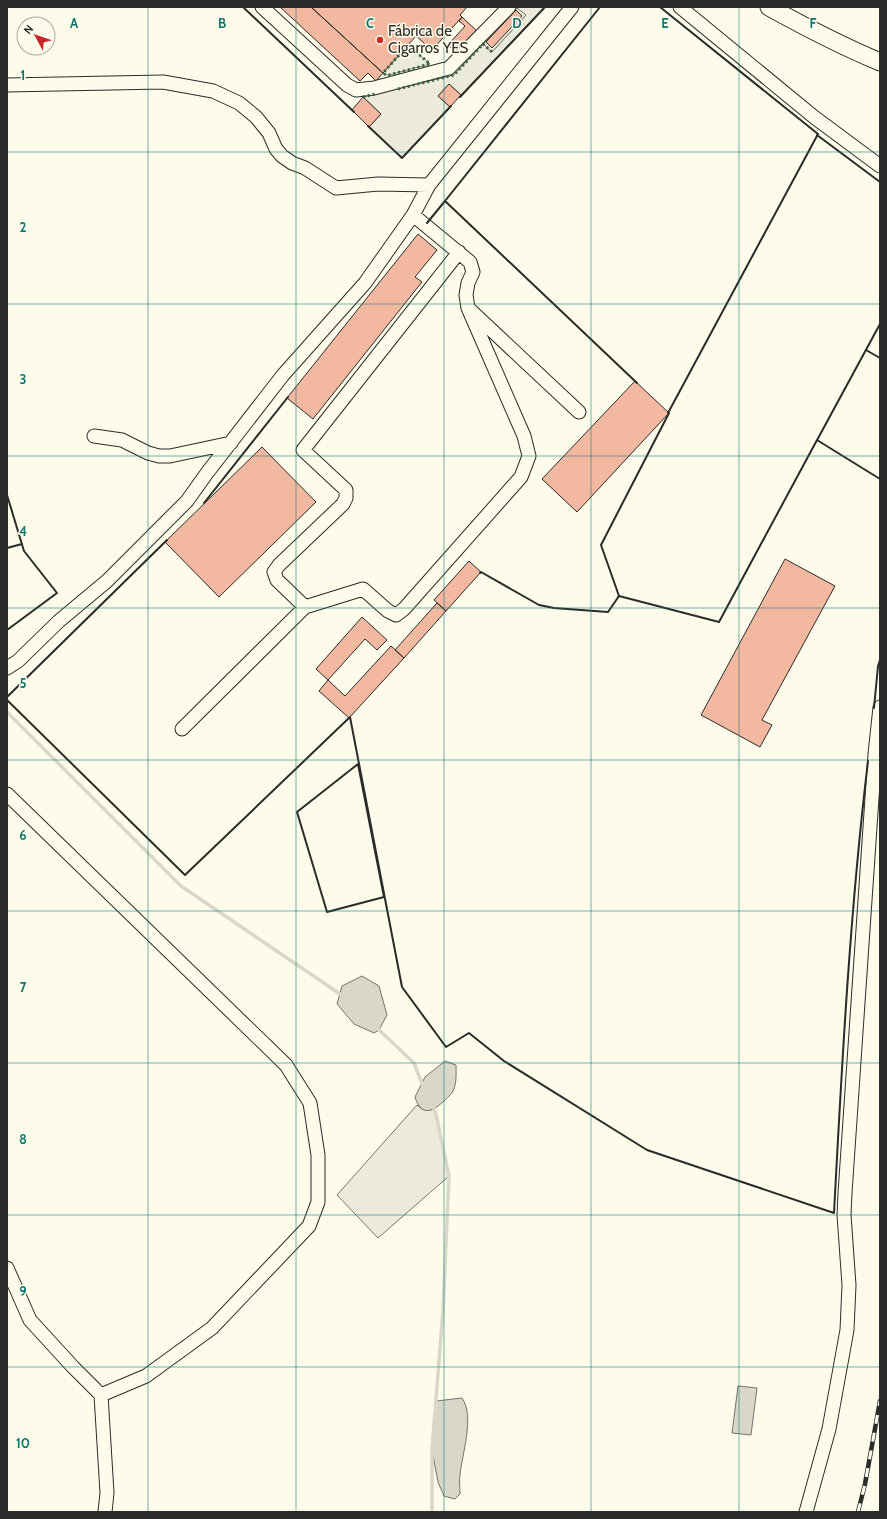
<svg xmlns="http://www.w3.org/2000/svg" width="887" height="1519" viewBox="0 0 887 1519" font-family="Cabin,sans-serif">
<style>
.green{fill:#ecebdb;stroke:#74746e}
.parking{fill:#eceadb;stroke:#74746e}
.water{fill:#d8d7c9;stroke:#74746e}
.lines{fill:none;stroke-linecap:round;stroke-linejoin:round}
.stream{stroke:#d8d7c9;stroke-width:3.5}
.building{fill:#f2b8a0;stroke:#2b2b2b}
.minor-casing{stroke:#2b2b2b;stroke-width:15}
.major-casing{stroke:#2b2b2b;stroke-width:19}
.minor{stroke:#fdfbea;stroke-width:13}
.major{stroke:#fdfbea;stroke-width:17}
.rail-casing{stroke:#2b2b2b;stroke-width:4.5}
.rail{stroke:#fdfbea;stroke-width:3;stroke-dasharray:9;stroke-linecap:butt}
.hedge{stroke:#34623c;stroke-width:3;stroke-dasharray:2 3;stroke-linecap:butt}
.wall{stroke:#2b2b2b;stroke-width:2}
.grid{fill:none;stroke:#0f766e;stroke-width:1;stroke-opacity:0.55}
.poi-dot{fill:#c62828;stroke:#fdfbea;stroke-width:1.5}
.labels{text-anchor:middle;stroke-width:3;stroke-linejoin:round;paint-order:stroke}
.poi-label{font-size:15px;fill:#2b2b2b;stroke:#fdfbea;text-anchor:start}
.grid-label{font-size:13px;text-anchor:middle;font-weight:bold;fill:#0f766e;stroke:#fdfbea;stroke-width:3;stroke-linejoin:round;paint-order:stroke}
</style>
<rect width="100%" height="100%" fill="#fdfbea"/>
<path class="green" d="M518,7H545L461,95L449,84L438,96L450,107L402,158L369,127L381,114L363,97L454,75L483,44L492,52L525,16L517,8Z
M408,45L430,64L389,75H386L383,73Z
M417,1105C423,1111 427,1111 434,1109L449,1176L378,1238L337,1195Z"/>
<path class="parking" d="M517,8L526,15L492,52L483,44Z"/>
<path class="water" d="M362,976L379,986L387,1015L379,1030L374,1033L354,1024L337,1004L342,986Z
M445,1061L456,1065C456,1074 457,1082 453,1091C452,1094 448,1097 445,1100C433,1112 421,1117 415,1097L425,1077Z
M738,1386L757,1388L751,1435L732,1433Z
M462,1398C475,1416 462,1454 460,1475C459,1481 460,1488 460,1494L455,1499L444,1496L438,1482L432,1450L436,1401Z"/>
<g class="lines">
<path class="stream" d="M7,712L181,886L343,996
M375,1026L414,1063L423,1086
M432,1512V1450L443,1310L449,1176L436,1114L433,1106"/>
</g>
<path class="building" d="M280,7H311L383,73L376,81L368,73L360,81Z
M311,7H467L460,15L462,17L432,50L416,36L383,73Z
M516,10L522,16L492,48L486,42Z
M462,17L478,32L458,54L448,45L465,26L459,21Z
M449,84L461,95L450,107L438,96Z
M363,97L381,114L369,127L352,110Z
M418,234L437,250L415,277L422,282L313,419L287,398Z
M635,381L669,413L577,512L542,479Z
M262,447L316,502L219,597L165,542Z
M785,559L835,586L762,720L772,725L760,747L701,715Z
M469,561L481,572L446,611L434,600Z
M437,603L446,611L404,658L395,650Z
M362,617L387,640L377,650L365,639L328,680L316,669Z
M391,646L404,658L349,718L319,691L328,680L345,696Z"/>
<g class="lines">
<defs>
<path id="minor" d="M262,7L347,85L356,90L374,88L449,68L509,7
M680,7L814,117L880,166
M7,85L163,82L213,91L239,103L256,117L269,133L276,149L282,156L292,163L305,168L336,188L378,184L429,185
M413,215L470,262L473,272L468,283L466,295L468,308L579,412
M94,436L122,440L148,453L159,456H170L231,443
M305,607L363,589L388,611L396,615L404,609L521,477L529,456L524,436L468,308
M7,668L18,661L59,621L107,581L187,501L207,473L283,375L365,283L413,215L429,185L572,7
M182,729L305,607L277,580L274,572L279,565L343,504L346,498V490L303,450L459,252
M7,794L286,1065L310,1103L318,1155V1202L309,1226L212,1328L146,1376L101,1395
M7,1268L30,1320L73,1367L101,1395L107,1493L105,1512
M806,1512L829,1429L847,1330L849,1285L844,1215L845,1193L875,754L880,707"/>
<path id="major" d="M769,7C805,27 842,46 880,62"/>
</defs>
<use href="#minor" class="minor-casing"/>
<use href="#major" class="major-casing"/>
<use href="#minor" class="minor"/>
<use href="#major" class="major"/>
<defs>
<path id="rail" d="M858,1512L865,1484L880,1401"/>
</defs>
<use href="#rail" class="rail-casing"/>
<use href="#rail" class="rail"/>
<path class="hedge" d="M408,45L430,64L389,75H386L383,73Z
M398,89L454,75L483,44L492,52
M363,97L375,94"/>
<path class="wall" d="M243,7L354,112
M660,7L818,134L668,413
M460,97L545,7
M368,126L402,158L451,106
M817,135L880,182
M446,202L445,201L600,7
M427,223L445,201L637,383
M866,350L880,358
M816,442L880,324
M7,495L24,551L57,593L7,630
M204,503L288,397
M7,548L22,544
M480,573L481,572L539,605L554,608L608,612L619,596L719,622L817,440L880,479
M618,597L619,596L601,545L669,413
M7,697L167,540
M7,700L185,875L350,717
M874,708L878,666L880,660
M350,717L402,987L446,1047L469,1033L504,1061L647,1150L834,1213C842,1062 850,911 868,761
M358,764L384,897L327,912L297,812Z"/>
</g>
<path class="grid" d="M148,7V1512M296,7V1512M444,7V1512M591,7V1512M739,7V1512M7,152H880M7,304H880M7,456H880M7,608H880M7,760H880M7,911H880M7,1063H880M7,1215H880M7,1367H880"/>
<circle class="poi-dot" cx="380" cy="40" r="4"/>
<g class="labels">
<g class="poi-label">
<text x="388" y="36">Fábrica de<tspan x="388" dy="17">Cigarros YES</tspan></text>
</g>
</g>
<g class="grid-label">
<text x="74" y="28">A</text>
<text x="222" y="28">B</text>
<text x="370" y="28">C</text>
<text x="517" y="28">D</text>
<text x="665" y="28">E</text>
<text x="813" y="28">F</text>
<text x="23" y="80">1</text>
<text x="23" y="232">2</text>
<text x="23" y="384">3</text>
<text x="23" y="536">4</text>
<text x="23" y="688">5</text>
<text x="23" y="840">6</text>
<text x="23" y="992">7</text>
<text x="23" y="1144">8</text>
<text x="23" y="1296">9</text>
<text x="23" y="1448">10</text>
</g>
<rect width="887" height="1519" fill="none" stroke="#2b2b2b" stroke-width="16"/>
<g transform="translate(36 36) rotate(310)"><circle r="19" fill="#fdfbea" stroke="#a9a89e"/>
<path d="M0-3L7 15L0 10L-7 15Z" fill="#c62828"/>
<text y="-6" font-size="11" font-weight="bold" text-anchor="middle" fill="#2b2b2b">N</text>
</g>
</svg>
